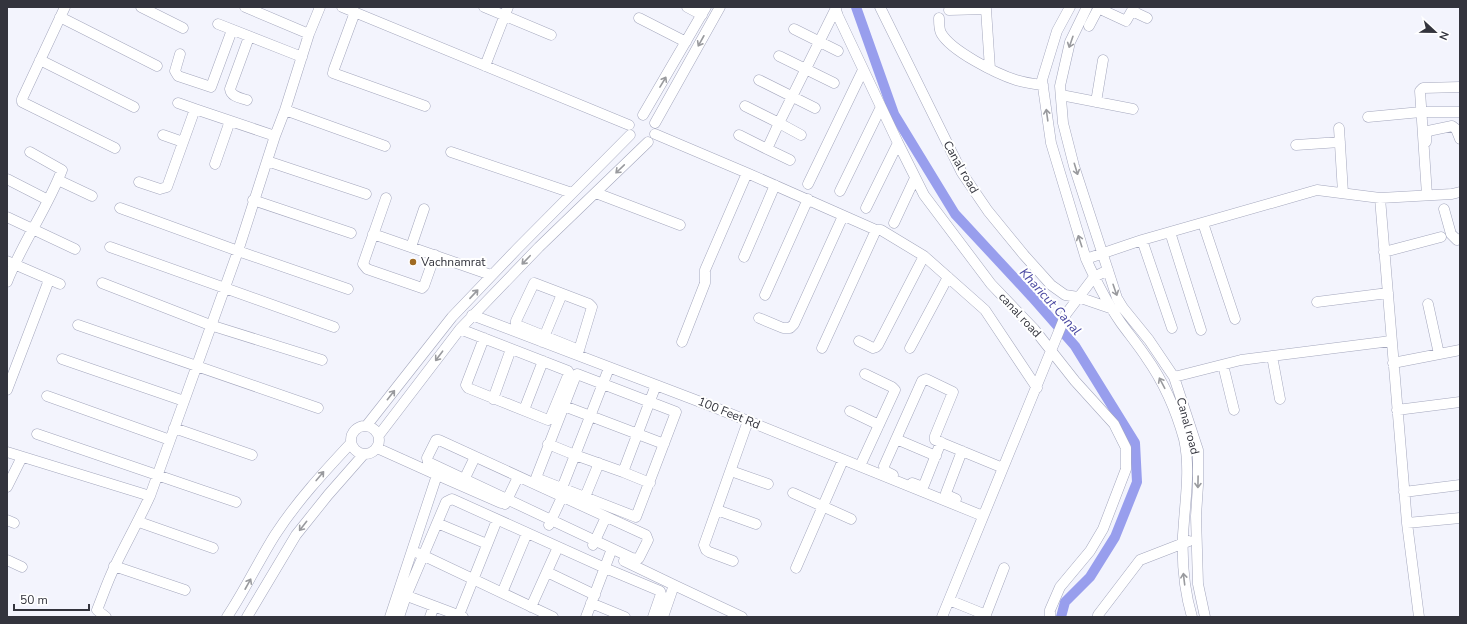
<svg xmlns="http://www.w3.org/2000/svg" width="1467" height="624" viewBox="0 0 1467 624" font-family="'Nunito Sans',sans-serif">
<style>
.lines{fill:none;stroke-linecap:round;stroke-linejoin:round}
.canal{stroke:#989eed;stroke-width:10}
.minor-casing{stroke:#a4a7bd;stroke-width:11}
.minor{stroke:#fff;stroke-width:10}
.oneway{stroke:#999a9e}
.poi-dot{fill:#9f6a22;stroke:#fff;stroke-width:1.5}
.labels{text-anchor:middle;stroke-width:4;stroke-linejoin:round;paint-order:stroke}
.street-label{font-size:12px;fill:#33343d;stroke:#fff}
.poi-label{font-size:12px;fill:#33343d;stroke:#fff;text-anchor:start}
.water-label{font-size:13px;font-style:italic;fill:#4745a0;stroke:#fff}
</style>
<rect width="100%" height="100%" fill="#f3f4fd"/>
<g class="lines">
<path class="canal" d="M856,7L894,114L955,214L1032,297L1075,346L1135,443L1137,482L1115,537L1090,577L1065,602L1061,617"/>
<defs>
<path id="minor" d="M65,7L22,99V102L115,148
M141,7L183,28
M245,7L309,34
M342,7L629,125
M484,7L551,35
M687,7L702,15
M835,7L838,16L898,143L924,195L991,284L1034,329L1075,381L1114,424L1126,448V469L1103,529L1090,551L1060,587L1050,610V617
M880,7L962,173L988,211L1024,255L1051,285L1065,295L1078,297L1113,309
M1070,7L1057,31L1042,80L1051,143L1086,259C1096,281 1107,303 1121,323C1129,334 1138,345 1146,357C1163,381 1176,410 1184,439C1190,466 1186,494 1184,521C1181,553 1183,586 1192,617
M1087,7L1070,42L1060,86L1063,123L1074,166L1117,298L1123,308L1149,340L1174,377L1198,450V485L1196,516L1198,584L1205,617
M1098,8L1126,21L1134,7
M949,10L986,9L990,69
M1132,11L1147,18
M355,12L334,69L333,73L425,106
M60,17L157,66
M639,18L686,42
M939,18C939,23 939,29 941,33C951,51 997,74 1016,80C1025,83 1034,84 1043,85
M218,24L302,57
M1089,26L1099,7
M794,29L838,51
M180,54L175,71L178,76L211,87L232,30
M779,56L834,83
M40,60L134,107
M485,66L508,7
M759,80L815,108
M1061,95L1133,109
M247,100C241,98 231,97 230,89L249,37
M1096,102L1103,60
M178,103L195,109
M745,106L779,123L767,149L790,160
M285,110L385,146
M643,115L706,7
M1368,117L1421,112H1460
M655,123L720,7
M1339,128L1343,193
M655,134L747,173L876,230H881L924,256L985,310L1037,388
M163,135L183,142
M739,135L767,149
M801,135L779,123L836,8
M1426,142V136L1428,131L1452,126L1456,129L1460,139
M1296,145L1340,142
M451,152L572,193
M267,161L366,194
M215,164L230,121
M7,179L48,200
M58,180L92,196
M139,182L160,189L167,187L195,109L275,136
M808,184L863,70
M840,191L881,107
M596,193L680,225
M1427,195L1420,91L1423,88L1460,87
M386,198L363,264L367,269L422,288L424,286L435,255
M1380,198L1407,523L1419,617
M253,200L351,233
M120,208L238,251L348,289
M866,208L898,143
M1444,209L1451,234L1457,240L1460,239
M7,217L75,249
M894,223L915,178
M1203,223L1235,319
M1170,232L1201,330
M373,234L491,275
M1142,240L1172,328
M110,247L334,327
M411,247L424,209
M1384,252L1441,237
M744,257L775,185
M1086,259L1142,240L1317,190L1380,198L1452,194L1460,192
M7,261L60,284
M7,282C22,243 47,209 62,170L30,152
M102,283L210,325L322,360
M534,283L589,304L592,307L579,350L517,325L516,324V321Z
M765,295L808,199
M1317,302L1388,293
M1428,304L1439,354
M472,315L711,406L983,516
M759,318L783,328H790L794,324L843,216
M78,325L318,408
M460,329L568,371L569,373L550,419L548,420L468,388L466,385L484,338
M859,341L873,348L876,347L878,345L924,256
M542,342L562,294
M682,342L705,283V270L747,173
M822,348L876,230
M910,348L948,277
M1272,356L1280,399
M62,359L184,401
M1393,363L1460,350
M1223,365L1234,410
M609,368L575,455L623,472L656,385
M576,375L577,374L676,412L636,517L536,478Z
M1174,377L1241,360L1391,341
M7,390L49,280
M47,396L170,440
M493,399L511,349
M564,406L664,444
M524,410L543,361
M1397,410L1460,402
M850,411L879,425
M367,425L452,317L517,249L630,135
M351 440a14 14 0 1 1 28 0a14 14 0 1 1-28 0Z
M174,428L252,455
M37,434L236,502
M379,435L460,329L539,247L648,142
M896,439L936,456
M436,440H439L646,535L648,540L639,558L638,559L632,558L428,462L427,458Z
M548,444L575,455L562,488
M377,448L437,475L390,617
M7,452L150,496L238,251L275,136L285,110L309,34L320,7
M860,466L895,390L892,387L865,374
M731,471L768,484
M623,472L650,483
M437,475L501,503
M893,475L885,471L884,466L922,381L926,379L953,392L935,436V440L1003,468
M912,483L920,486L924,485L941,442
M462,484L475,457
M7,487L22,457
M1404,492L1460,485
M793,493L851,519
M585,497L599,463
M956,499L947,495L946,493L962,451
M505,504L518,477
M717,510L756,524
M7,520L14,523
M139,522L213,548
M437,523L487,544
M1407,523L1460,518
M549,525L562,497
M593,545L606,517
M418,553L553,617
M7,560L22,567
M624,561L674,585
M733,561L709,552L706,550L704,545L748,421
M114,566L185,590
M796,568L843,460
M547,572L595,595
M502,593L527,533
M402,594L463,617
M949,600L986,615
M591,603L625,617
M531,607L558,547
M459,615L497,520
M106,617L97,610C103,595 108,580 115,566C126,543 139,520 150,496
M227,617C245,590 258,562 275,535C297,501 324,472 351,443
M247,617L296,535L328,495L364,454
M399,617L406,596L446,502L452,499L605,568L660,591L661,594L653,617
M430,617L434,606
M586,617L610,554
M663,617L674,585L742,617
M942,617L1066,314L1094,277L1108,270
M985,617L1004,568
M1098,617V615L1140,560L1189,541"/>
</defs>
<use href="#minor" class="minor-casing"/>
<use href="#minor" class="minor"/>
</g>
<defs><path id="oneway-shaft" d="M-6 0H5M1.5-3L5.5 0L1.5 3" fill="none" stroke-width="1.6" stroke-linecap="round" stroke-linejoin="round"/></defs>
<g class="oneway">
<use href="#oneway-shaft" transform="translate(701 41) rotate(119)"/>
<use href="#oneway-shaft" transform="translate(1071 42) rotate(109)"/>
<use href="#oneway-shaft" transform="translate(663 82) rotate(-59)"/>
<use href="#oneway-shaft" transform="translate(1047 115) rotate(-98)"/>
<use href="#oneway-shaft" transform="translate(620 169) rotate(136)"/>
<use href="#oneway-shaft" transform="translate(1076 169) rotate(73)"/>
<use href="#oneway-shaft" transform="translate(1080 241) rotate(-108)"/>
<use href="#oneway-shaft" transform="translate(526 260) rotate(134)"/>
<use href="#oneway-shaft" transform="translate(1115 290) rotate(71)"/>
<use href="#oneway-shaft" transform="translate(474 294) rotate(-47)"/>
<use href="#oneway-shaft" transform="translate(439 356) rotate(127)"/>
<use href="#oneway-shaft" transform="translate(1162 383) rotate(-118)"/>
<use href="#oneway-shaft" transform="translate(391 395) rotate(-52)"/>
<use href="#oneway-shaft" transform="translate(320 476) rotate(-50)"/>
<use href="#oneway-shaft" transform="translate(1198 482) rotate(91)"/>
<use href="#oneway-shaft" transform="translate(303 526) rotate(128)"/>
<use href="#oneway-shaft" transform="translate(1184 579) rotate(-97)"/>
<use href="#oneway-shaft" transform="translate(248 584) rotate(-61)"/>
</g>
<circle class="poi-dot" cx="413" cy="262" r="4"/>
<g class="labels">
<g class="street-label">
<text transform="translate(961 167) rotate(60)" y="4">Canal road</text>
<text transform="translate(1020 315) rotate(47)" y="4">canal road</text>
<text transform="translate(729 413) rotate(22)" y="4">100 Feet Rd</text>
<text transform="translate(1188 426) rotate(75)" y="4">Canal road</text>
</g>
<g class="poi-label">
<text x="421" y="266">Vachnamrat</text>
</g>
<g class="water-label">
<text transform="translate(1051 301) rotate(48)" y="5">Kharicut Canal</text>
</g>
</g>
<rect width="1467" height="624" fill="none" stroke="#33343d" stroke-width="16"/>
<g transform="translate(1435 32) rotate(112)" stroke="#ffffff" stroke-width="3" paint-order="stroke">
<path d="M0-3L7 15L0 10L-7 15Z" fill="#33343d"/>
<text y="-6" font-size="11" font-weight="bold" text-anchor="middle" fill="#33343d">N</text>
</g>
<path d="M14 604v6h75v-6" fill="none" stroke="#33343d" stroke-width="2"/>
<text x="20" y="604" font-size="12" fill="#33343d" stroke="#ffffff" stroke-width="3" paint-order="stroke">50 m</text>
</svg>
